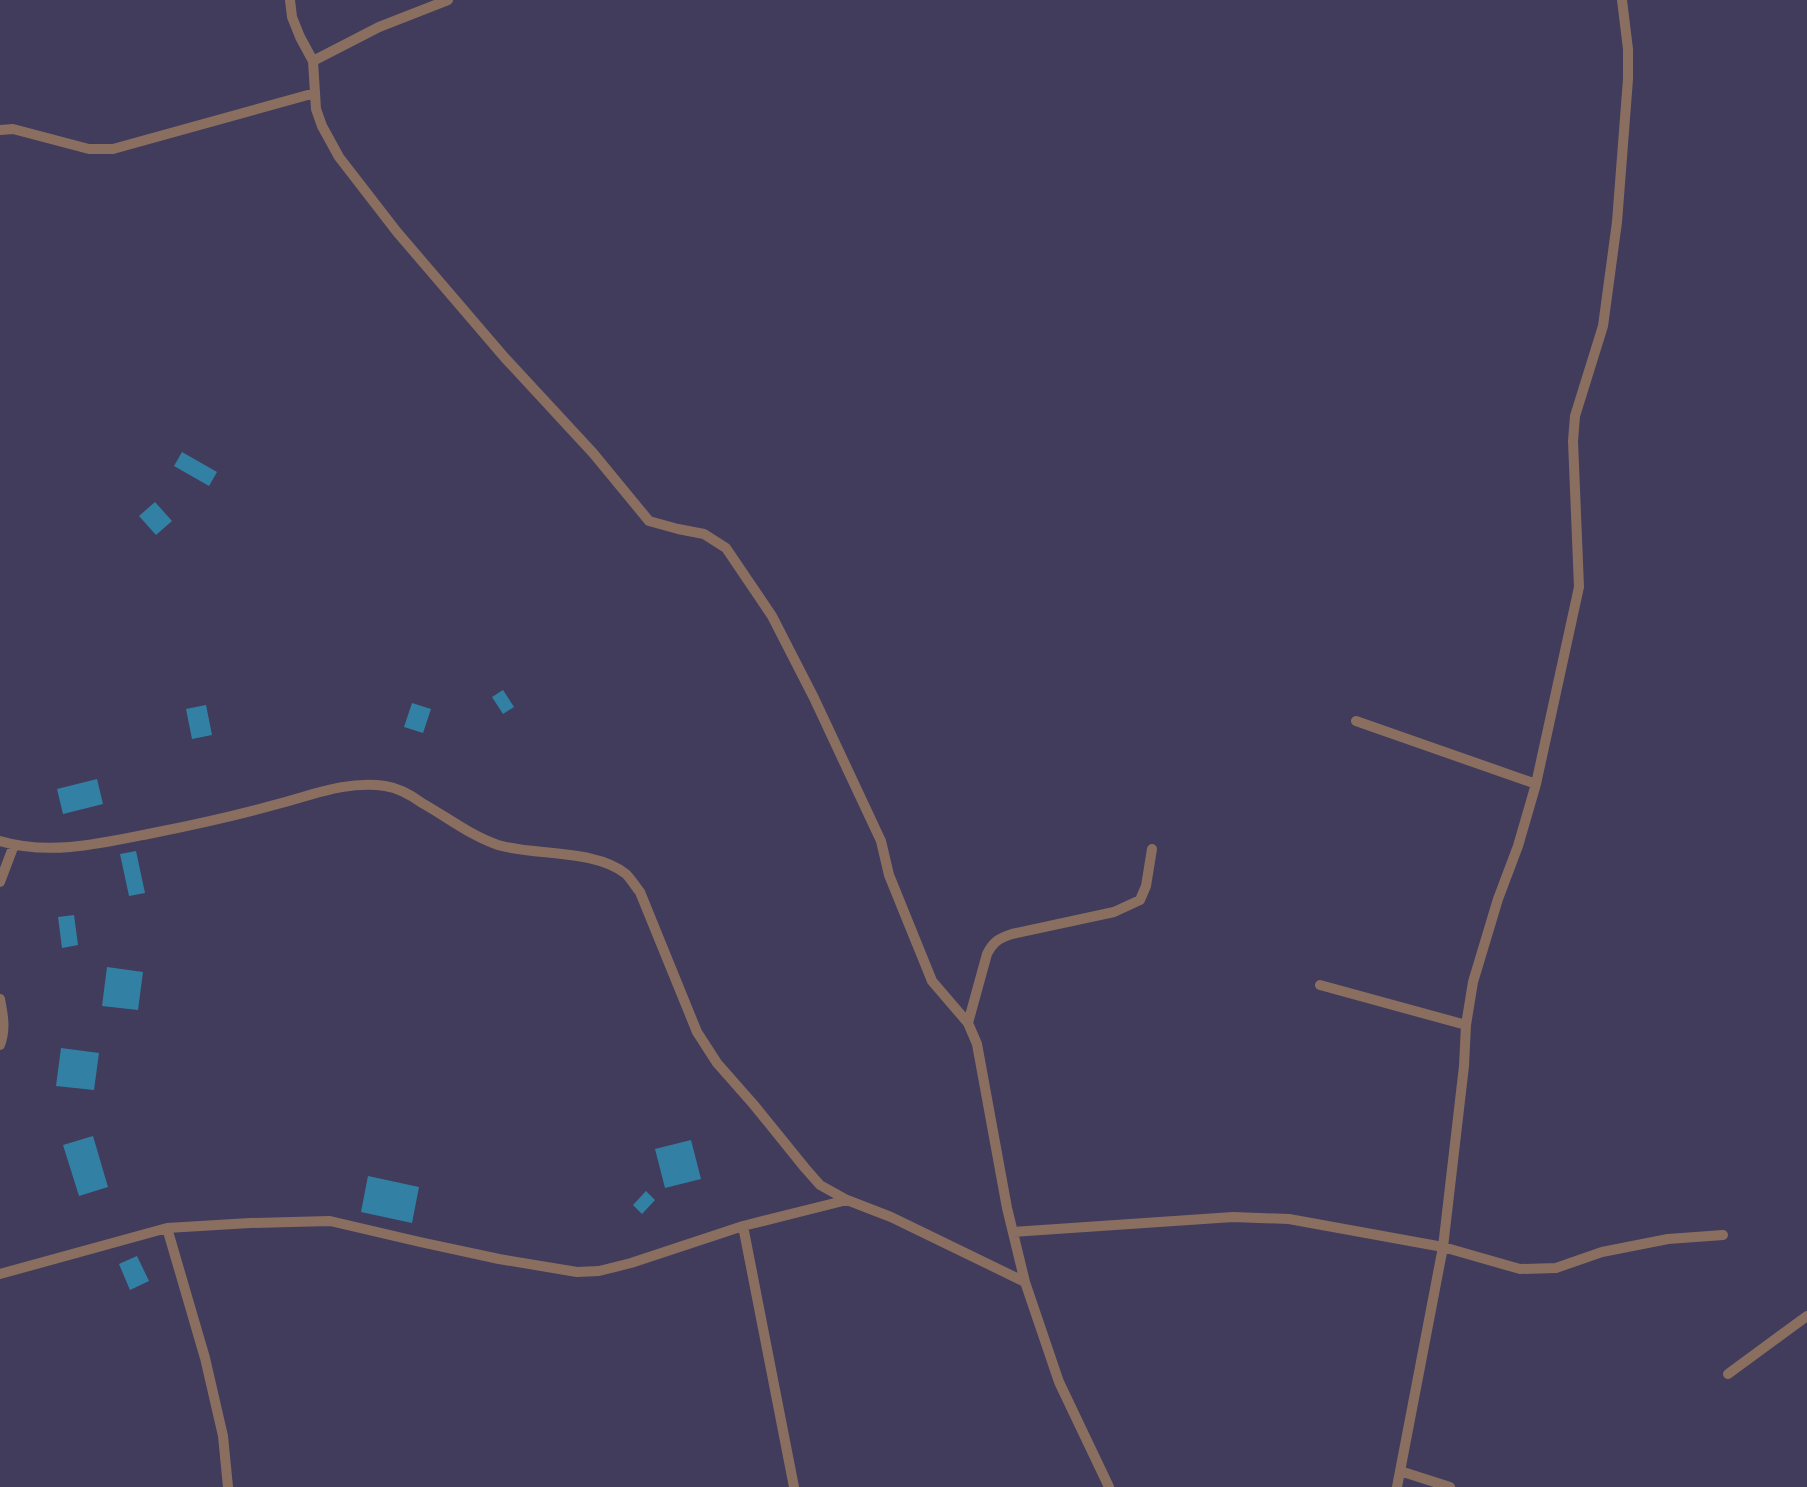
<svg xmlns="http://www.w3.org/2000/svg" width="1807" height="1487" viewBox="0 0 1807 1487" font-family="Figtree,sans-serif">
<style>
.building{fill:#3281a4}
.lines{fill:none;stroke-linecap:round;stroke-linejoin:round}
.minor{stroke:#8a6f60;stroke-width:10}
</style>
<rect width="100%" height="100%" fill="#413c5c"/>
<path class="building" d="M182,452L217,472L209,486L174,466Z
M155,502L172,521L156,535L139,516Z
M503,690L514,707L503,714L492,697Z
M412,703L431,709L423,733L404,727Z
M206,705L212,735L192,739L186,709Z
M97,779L103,804L63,814L57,789Z
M136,851L145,893L129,896L120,854Z
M74,915L78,945L62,948L58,917Z
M107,967L143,972L138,1010L102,1006Z
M61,1048L99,1053L94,1090L56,1086Z
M93,1136L108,1187L79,1196L63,1145Z
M691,1140L701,1179L665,1188L655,1149Z
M368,1176L419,1187L412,1223L361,1212Z
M646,1191L655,1200L642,1214L633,1205Z
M137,1256L149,1281L130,1290L119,1264Z"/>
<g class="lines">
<path class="minor" d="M290,0L292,17L300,37L313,61L316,109L322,126L339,157L397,232L505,358L593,453L649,521L678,529L704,534L726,548L772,616L814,698L881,841L889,875L932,981L968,1023L977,1044L1007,1208L1025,1282L1059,1382L1109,1487
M313,61L379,27L448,0
M0,130L13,129L89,149H113L315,93
M1356,721L1536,784
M0,841C50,856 103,843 153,833C193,825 234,816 274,805C310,796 347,780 385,786C399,788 411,795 422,803C447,817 471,836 498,845C535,856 596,849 626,874C631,879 635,886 640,892L697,1032L717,1063L754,1105L805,1168L820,1185L847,1200L891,1217L1025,1282
M0,882L14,845
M1320,985L1466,1025
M0,999C3,1015 6,1029 0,1045
M968,1023L987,954C993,942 999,938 1012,934L1114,912L1140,900L1146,886L1152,849
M743,1226L794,1487
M167,1228L205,1358L223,1436L228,1487
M1013,1232L1233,1217L1289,1219L1443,1247L1520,1269L1556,1268L1602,1252L1668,1239L1723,1235
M0,1274L167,1228L250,1223L330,1221L420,1242L499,1259L577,1272L599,1271L631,1263L743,1226L847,1200
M1728,1374L1807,1316
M1400,1471L1450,1487
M1397,1487L1443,1247L1464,1066L1466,1025L1473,982L1498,899L1518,846L1536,784L1579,587L1573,441L1575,416L1603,326L1617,222L1628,79V49L1622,0"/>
</g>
</svg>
